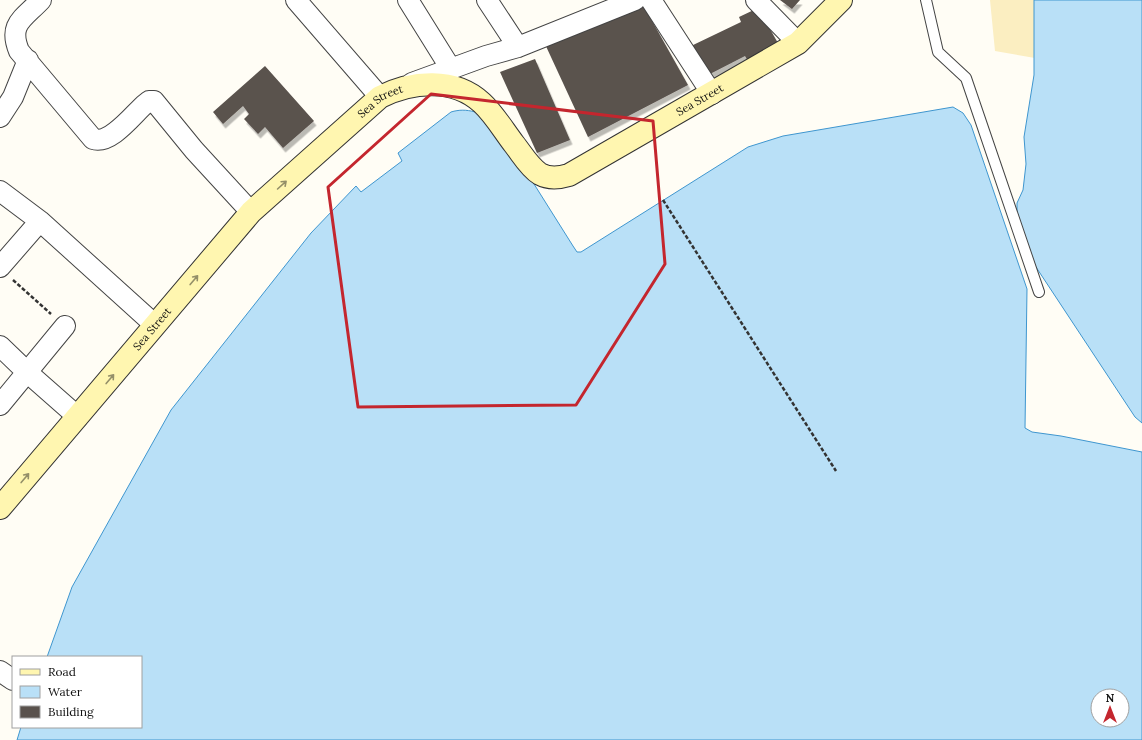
<svg xmlns="http://www.w3.org/2000/svg" width="1142" height="740" viewBox="0 0 1142 740" font-family="Lora,serif">
<style>
.sand{fill:#fbeec1}
.water{fill:#b9e0f7;stroke:#3f96cf;fill-rule:evenodd}
.building{fill:#5a524d;filter:url(#shadow)}
.lines{fill:none;stroke-linecap:round;stroke-linejoin:round}
.lane-casing{stroke:#444;stroke-width:12}
.street-casing{stroke:#444;stroke-width:22}
.secondary-casing{stroke:#333;stroke-width:24}
.path{stroke:#333;stroke-width:2.5;stroke-dasharray:4 2;stroke-linecap:butt}
.lane{stroke:#fff;stroke-width:10}
.street{stroke:#fff;stroke-width:20}
.secondary{stroke:#fff6b0;stroke-width:22}
.oneway{stroke:#948f68}
.marked{fill:none;stroke:#c4262e;stroke-width:3;stroke-linejoin:round}
.labels{text-anchor:middle;stroke-width:4;stroke-linejoin:round;paint-order:stroke}
.street-label{font-size:11px;fill:#111;stroke:#fff}
</style>
<defs>
<filter id="shadow"><feDropShadow dx="2.5" dy="4.5" stdDeviation="0" flood-color="#0004"/></filter>
</defs>
<rect width="100%" height="100%" fill="#fffdf5"/>
<path class="sand" d="M990,0H1034L1035,58L995,51Z"/>
<path class="water" d="M1034,0H1142V423L1135,417L1032,261L1017,216V203L1023,190L1026,164L1024,137L1034,75Z
M953,107L963,113L971,125L1027,289L1025,428L1032,432L1061,436L1142,452V740H17L21,727H141V657H47L72,587L171,410L311,233L356,186L361,192L402,161L398,153L451,112C467,107 482,113 495,122L573,246L577,252H581L748,147L783,136ZM1098,696H1122V720H1098Z"/>
<path class="building" d="M780,0H800L792,9Z
M642,3L688,85L588,137L545,44Z
M758,8L779,45L748,61L745,56L708,75L691,46L741,22L739,17Z
M535,59L570,140L537,153L500,72Z
M265,66L314,121L283,148L265,127L258,134L244,119L249,114L243,106L223,124L213,112Z"/>
<g class="lines">
<defs>
<path id="lane" d="M926,0L938,52L966,78L1039,292"/>
<path id="street" d="M41,0C23,19 8,24 19,51L93,139C110,145 132,116 144,105L149,101H154L194,150L251,212
M296,0L380,97
M408,0L451,69
M487,0L518,47
M651,0L712,94
M756,0L798,43
M412,83L486,56L518,47L635,0
M0,117L13,97L28,60
M0,191L40,221L155,325
M0,267L40,221
M0,346L28,373L78,417
M0,405L65,326
M0,671L13,680"/>
<g id="secondary">
<path id="s1" d="M0,508L251,212L380,97C412,81 454,77 482,103C494,114 504,131 514,144C522,154 529,167 540,174C549,179 559,178 569,175L798,43L841,0"/>
</g>
</defs>
<use href="#lane" class="lane-casing"/>
<use href="#street" class="street-casing"/>
<use href="#secondary" class="secondary-casing"/>
<path class="path" d="M663,200L836,471
M13,280L51,314"/>
<use href="#lane" class="lane"/>
<use href="#street" class="street"/>
<use href="#secondary" class="secondary"/>
</g>
<defs><path id="oneway-shaft" d="M-6 0H5M1.5-3L5.5 0L1.5 3" fill="none" stroke-width="1.6" stroke-linecap="round" stroke-linejoin="round"/></defs>
<g class="oneway">
<use href="#oneway-shaft" transform="translate(282 185) rotate(-42)"/>
<use href="#oneway-shaft" transform="translate(194 280) rotate(-50)"/>
<use href="#oneway-shaft" transform="translate(110 379) rotate(-50)"/>
<use href="#oneway-shaft" transform="translate(25 478) rotate(-50)"/>
</g>
<path class="marked" d="M431,94L653,121L665,264L576,405L358,407L328,187Z"/>
<g class="labels">
<g class="street-label">
<text dy="4" stroke="none"><textPath href="#s1" startOffset="942">Sea Street</textPath></text>
<text dy="4" stroke="none"><textPath href="#s1" startOffset="559">Sea Street</textPath></text>
<text dy="4" stroke="none"><textPath href="#s1" startOffset="235">Sea Street</textPath></text>
</g>
</g>
<rect x="12" y="656" width="130" height="72" fill="#ffffff" stroke="#a0a0a0"/>
<rect x="20" y="669" width="20" height="6" fill="#fff6b0" stroke="#a0a0a0"/>
<text x="48" y="676" font-size="12" fill="#111111">Road</text>
<rect x="20" y="686" width="20" height="12" fill="#b9e0f7" stroke="#a0a0a0"/>
<text x="48" y="696" font-size="12" fill="#111111">Water</text>
<rect x="20" y="706" width="20" height="12" fill="#5a524d" stroke="#a0a0a0"/>
<text x="48" y="716" font-size="12" fill="#111111">Building</text>
<g transform="translate(1110 708)"><circle r="19" fill="#ffffff" stroke="#a0a0a0"/>
<path d="M0-3L7 15L0 10L-7 15Z" fill="#c4262e"/>
<text y="-6" font-size="11" font-weight="bold" text-anchor="middle" fill="#111111">N</text>
</g>
</svg>
